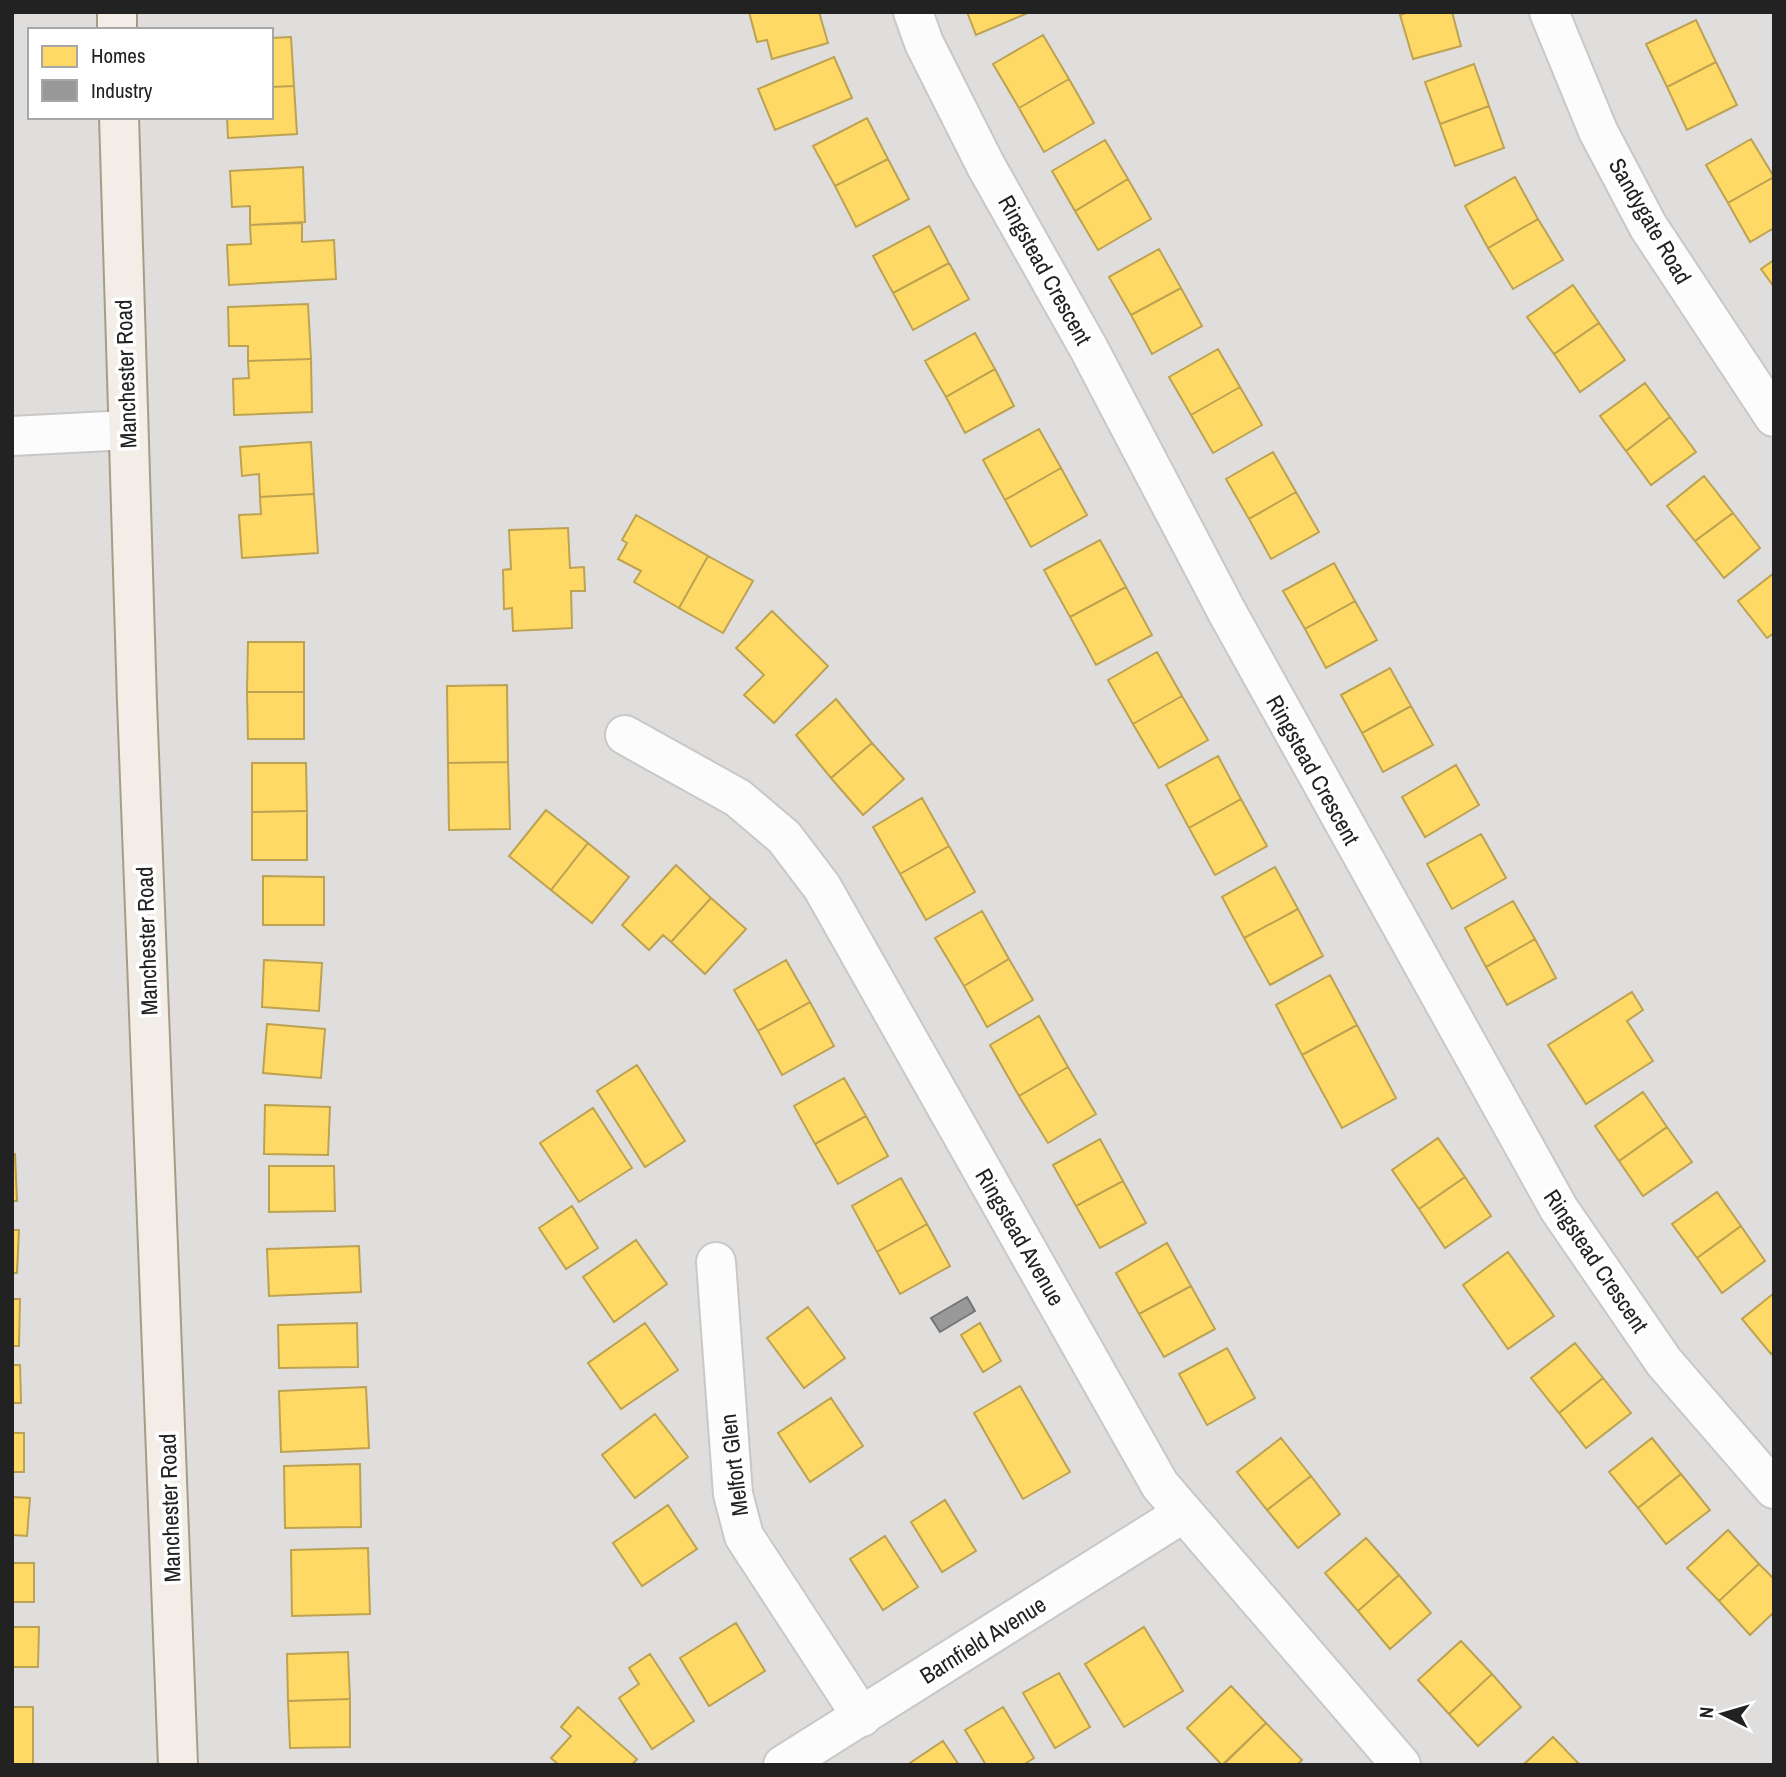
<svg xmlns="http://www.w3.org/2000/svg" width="1786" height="1777" viewBox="0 0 1786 1777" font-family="'Archivo Narrow',sans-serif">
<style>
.residential{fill:#dfdedc;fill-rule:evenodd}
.homes{fill:#ffd966;stroke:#bda252;stroke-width:2}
.industry{fill:#999;stroke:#757575;stroke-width:2}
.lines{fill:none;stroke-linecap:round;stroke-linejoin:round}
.minor-casing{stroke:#c9c8c7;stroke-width:42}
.tertiary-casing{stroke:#c9c8c7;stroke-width:42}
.primary-casing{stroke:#a79c86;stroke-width:42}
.minor{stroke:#fdfcfc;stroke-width:38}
.tertiary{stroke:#fdfcfc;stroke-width:38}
.primary{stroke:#f3ede7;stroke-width:38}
.labels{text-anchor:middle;stroke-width:7;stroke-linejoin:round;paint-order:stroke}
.street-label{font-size:23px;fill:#222;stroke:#fff}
</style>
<rect width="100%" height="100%" fill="#f0eeeb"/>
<path class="residential" d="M12,12H1774V1765H12ZM30,30H271V117H30Z"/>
<path class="homes" d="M749,12H819L828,43L772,59L767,40L757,42Z
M967,12H1030L976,35Z
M1409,12H1452L1461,46L1413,59L1400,15Z
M1696,20L1716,62L1667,87L1646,44Z
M1043,35L1069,79L1019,108L993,64Z
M291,37L294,86L271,87V38Z
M834,57L852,98L775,130L758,89Z
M1716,62L1737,105L1687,130L1667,87Z
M1474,64L1489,106L1440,124L1425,82Z
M1069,79L1094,123L1044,152L1019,108Z
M294,86L297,134L228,138L227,117H271V87Z
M1489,106L1504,148L1455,166L1440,124Z
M867,118L888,159L835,186L813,146Z
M1751,139L1774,177L1728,203L1706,165Z
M1105,140L1128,179L1075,211L1052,171Z
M888,159L909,199L856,227L835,186Z
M303,167L305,222L250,225V206L232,207L230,171Z
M1515,177L1538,219L1488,248L1465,206Z
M1774,177V228L1750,242L1728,203Z
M1128,179L1151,219L1098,250L1075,211Z
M1538,219L1563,260L1513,289L1488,248Z
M302,223V242L334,240L336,279L229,285L227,245L251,244L250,225Z
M929,226L949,263L893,293L873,256Z
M1159,249L1181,288L1131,315L1109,277Z
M1774,260V287L1761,269Z
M949,263L969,299L913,330L893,293Z
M1573,285L1599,323L1554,354L1527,317Z
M1181,288L1202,326L1152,354L1131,315Z
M308,304L311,359L248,361V346H229L228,307Z
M1599,323L1625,360L1580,392L1554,354Z
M975,333L995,369L946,397L925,361Z
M1218,349L1240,387L1191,415L1169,377Z
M311,359L312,412L234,415L233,379L249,378L248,361Z
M995,369L1014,406L965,433L946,397Z
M1645,383L1670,417L1626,451L1600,416Z
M1240,387L1262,425L1213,453L1191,415Z
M1670,417L1696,452L1651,485L1626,451Z
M1039,429L1061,468L1005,500L983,460Z
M311,442L314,494L260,497L259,474L242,476L240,447Z
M1273,452L1296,492L1249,519L1226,479Z
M1061,468L1087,515L1031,547L1005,500Z
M1704,476L1733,513L1695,541L1667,506Z
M1296,492L1319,532L1271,559L1249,519Z
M314,494L318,553L242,558L239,515L261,514L260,497Z
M1733,513L1760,548L1724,578L1695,541Z
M636,515L708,556L679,608L634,582L641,571L618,559L627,543L622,540Z
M568,528L570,568L584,567L585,591H571L572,628L513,631L512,608L504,609L503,570L511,569L509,530Z
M1100,540L1126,587L1070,617L1044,570Z
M708,556L753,581L723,633L679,608Z
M1334,563L1355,601L1305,629L1283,591Z
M1774,573V633L1767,638L1738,601Z
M1126,587L1152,635L1096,665L1070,617Z
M1355,601L1377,640L1326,668L1305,629Z
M772,611L828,666L774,723L744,695L764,675L736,648Z
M248,642H304V692H247Z
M1157,652L1182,696L1133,724L1108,680Z
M1390,668L1411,706L1362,733L1341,695Z
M507,685L508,762L448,763L447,686Z
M247,692H304V739H248Z
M1182,696L1208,740L1159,768L1133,724Z
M836,699L872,743L831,778L796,735Z
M1411,706L1433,745L1383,772L1362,733Z
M872,743L904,779L863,815L831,778Z
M1218,756L1241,799L1189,828L1166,785Z
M508,762L510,829L449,830L448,763Z
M252,763H306L307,811L252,812Z
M1456,765L1479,805L1425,837L1402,797Z
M922,798L949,846L900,874L873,827Z
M1241,799L1267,846L1215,875L1189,828Z
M546,810L588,843L551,890L509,856Z
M307,811V860H252V812Z
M1481,834L1506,878L1452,909L1427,864Z
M588,843L629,877L592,923L551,890Z
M949,846L975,892L926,920L900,874Z
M676,865L711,898L671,942L663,935L649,950L622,925Z
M1275,867L1298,909L1244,938L1222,897Z
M263,876L324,877V925H263Z
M711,898L746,929L705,974L671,942Z
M1513,901L1535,939L1486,967L1465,928Z
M1298,909L1323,956L1270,985L1244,938Z
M982,911L1009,959L964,986L935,938Z
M1535,939L1556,978L1507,1005L1486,967Z
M1009,959L1033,1000L987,1027L964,986Z
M264,960L322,963L319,1011L262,1007Z
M786,960L810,1002L758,1031L734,990Z
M1330,975L1357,1025L1302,1055L1276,1005Z
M1632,992L1643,1010L1627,1021L1653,1061L1586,1104L1548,1045Z
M810,1002L834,1046L782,1075L758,1031Z
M1039,1016L1068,1067L1019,1096L990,1045Z
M267,1024L325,1029L321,1078L263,1073Z
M1357,1025L1396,1098L1342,1128L1302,1055Z
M637,1065L685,1141L645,1167L597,1091Z
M1068,1067L1096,1114L1048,1143L1019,1096Z
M844,1078L866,1116L815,1144L794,1106Z
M1643,1092L1667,1127L1619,1161L1595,1126Z
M265,1105L330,1107L328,1155L264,1154Z
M593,1108L632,1168L579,1202L540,1143Z
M866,1116L888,1156L838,1184L815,1144Z
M1667,1127L1692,1162L1643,1196L1619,1161Z
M1438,1138L1465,1177L1419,1209L1392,1170Z
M1100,1139L1123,1181L1076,1206L1053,1165Z
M15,1154L17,1201H12V1155Z
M269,1166H334L335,1211L269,1212Z
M1465,1177L1491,1216L1445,1248L1419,1209Z
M901,1178L927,1224L877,1252L852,1206Z
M1123,1181L1146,1223L1100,1248L1076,1206Z
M1717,1192L1741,1226L1697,1258L1672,1224Z
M572,1206L598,1248L566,1269L539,1228Z
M927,1224L950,1266L900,1294L877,1252Z
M1741,1226L1765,1261L1722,1293L1697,1258Z
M12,1230H19L17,1273H12Z
M636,1240L667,1284L614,1322L583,1277Z
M1167,1243L1191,1286L1139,1314L1116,1273Z
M359,1246L361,1292L269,1296L267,1249Z
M1508,1252L1554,1316L1508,1349L1463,1285Z
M1191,1286L1215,1329L1164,1357L1139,1314Z
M1774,1293V1351L1771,1354L1742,1319Z
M12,1299H20L19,1346H12Z
M808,1307L845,1358L804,1388L767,1338Z
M357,1323L358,1367L279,1368L278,1325Z
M645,1323L678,1370L621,1409L588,1363Z
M980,1323L1001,1361L983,1372L961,1335Z
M1575,1343L1603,1378L1559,1413L1531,1378Z
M1227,1348L1255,1398L1207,1425L1179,1374Z
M12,1365H20L21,1403H12Z
M1603,1378L1631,1413L1586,1448L1559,1413Z
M1020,1386L1070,1472L1023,1499L974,1413Z
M366,1387L369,1448L281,1452L279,1391Z
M831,1398L863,1446L810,1482L778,1433Z
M655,1414L688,1457L635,1498L602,1455Z
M12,1433H24V1472H12Z
M1281,1438L1311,1476L1267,1510L1237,1472Z
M1652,1438L1681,1474L1638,1508L1609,1472Z
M360,1464L361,1527L285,1528L284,1466Z
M1681,1474L1710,1510L1666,1544L1638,1508Z
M1311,1476L1340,1514L1298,1548L1267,1510Z
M12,1497L30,1498L27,1536L12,1535Z
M945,1500L976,1551L942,1572L911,1522Z
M668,1505L697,1549L642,1586L613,1543Z
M1728,1530L1759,1564L1719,1601L1687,1568Z
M885,1536L918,1587L883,1610L850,1559Z
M1366,1538L1399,1575L1358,1611L1325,1573Z
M368,1548L370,1614L292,1616L291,1550Z
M12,1563H34V1602H12Z
M1759,1564L1774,1579V1612L1750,1635L1719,1601Z
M1399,1575L1431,1613L1390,1649L1358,1611Z
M736,1623L765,1671L709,1706L680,1658Z
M12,1627H39L38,1667H12Z
M1144,1627L1183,1691L1124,1727L1085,1664Z
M1461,1641L1492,1674L1449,1714L1418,1680Z
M348,1652L350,1699L288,1701L287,1654Z
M650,1654L694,1721L652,1749L619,1698L639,1684L629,1668Z
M1059,1673L1090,1727L1055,1748L1023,1693Z
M1492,1674L1521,1707L1478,1746L1449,1714Z
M1231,1686L1266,1723L1222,1765L1187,1728Z
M350,1699V1747L290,1748L288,1701Z
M12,1707H33V1765H12Z
M578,1707L637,1759L632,1765H559L551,1758L571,1736L561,1727Z
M1003,1707L1034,1758L1023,1765H986L965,1730Z
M1266,1723L1302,1760L1297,1765H1223Z
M1553,1737L1580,1765H1523Z
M943,1741L959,1765H907Z"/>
<path class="industry" d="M967,1297L975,1311L940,1332L931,1318Z"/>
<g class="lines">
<defs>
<path id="minor" d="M913,12L924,43L986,166L1089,349L1227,612L1559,1209L1664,1362L1774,1489
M12,436L128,430
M625,735L738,798L784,837L822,887L1160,1485L1401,1765
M716,1262L733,1494L744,1536L862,1717
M783,1765L1182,1514"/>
<path id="tertiary" d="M1549,12L1598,131L1648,226L1774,417"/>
<path id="primary" d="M117,12V30
M119,117L137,702L178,1765"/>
</defs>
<use href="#minor" class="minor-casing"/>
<use href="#tertiary" class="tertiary-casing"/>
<use href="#primary" class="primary-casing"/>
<use href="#minor" class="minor"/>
<use href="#tertiary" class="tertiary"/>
<use href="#primary" class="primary"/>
</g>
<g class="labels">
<g class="street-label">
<text transform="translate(1650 221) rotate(60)" y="8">Sandygate Road</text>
<text transform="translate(1045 270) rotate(61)" y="8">Ringstead Crescent</text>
<text transform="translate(126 374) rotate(-92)" y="8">Manchester Road</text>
<text transform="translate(1313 770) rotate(61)" y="8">Ringstead Crescent</text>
<text transform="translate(147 941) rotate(-92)" y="8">Manchester Road</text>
<text transform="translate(1020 1237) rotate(60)" y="8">Ringstead Avenue</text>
<text transform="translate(1596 1261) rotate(56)" y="8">Ringstead Crescent</text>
<text transform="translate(734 1465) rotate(-97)" y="8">Melfort Glen</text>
<text transform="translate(170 1508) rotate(-92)" y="8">Manchester Road</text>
<text transform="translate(983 1640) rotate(-32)" y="8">Barnfield Avenue</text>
</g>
</g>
<rect width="1786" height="1777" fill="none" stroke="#222222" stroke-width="28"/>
<rect x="28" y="28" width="245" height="91" fill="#ffffff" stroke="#a7a7a7" stroke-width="2"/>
<rect x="42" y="46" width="35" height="21" fill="#ffd966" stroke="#a7a7a7" stroke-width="2"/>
<text x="91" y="63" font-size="21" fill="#222222">Homes</text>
<rect x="42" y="80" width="35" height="21" fill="#999999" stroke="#a7a7a7" stroke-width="2"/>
<text x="91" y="98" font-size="21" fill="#222222">Industry</text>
<g transform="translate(1723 1714) rotate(275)" stroke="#ffffff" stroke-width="5" paint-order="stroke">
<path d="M0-5L12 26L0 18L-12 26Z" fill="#222222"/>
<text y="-10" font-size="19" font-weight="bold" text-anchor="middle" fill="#222222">N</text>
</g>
</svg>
